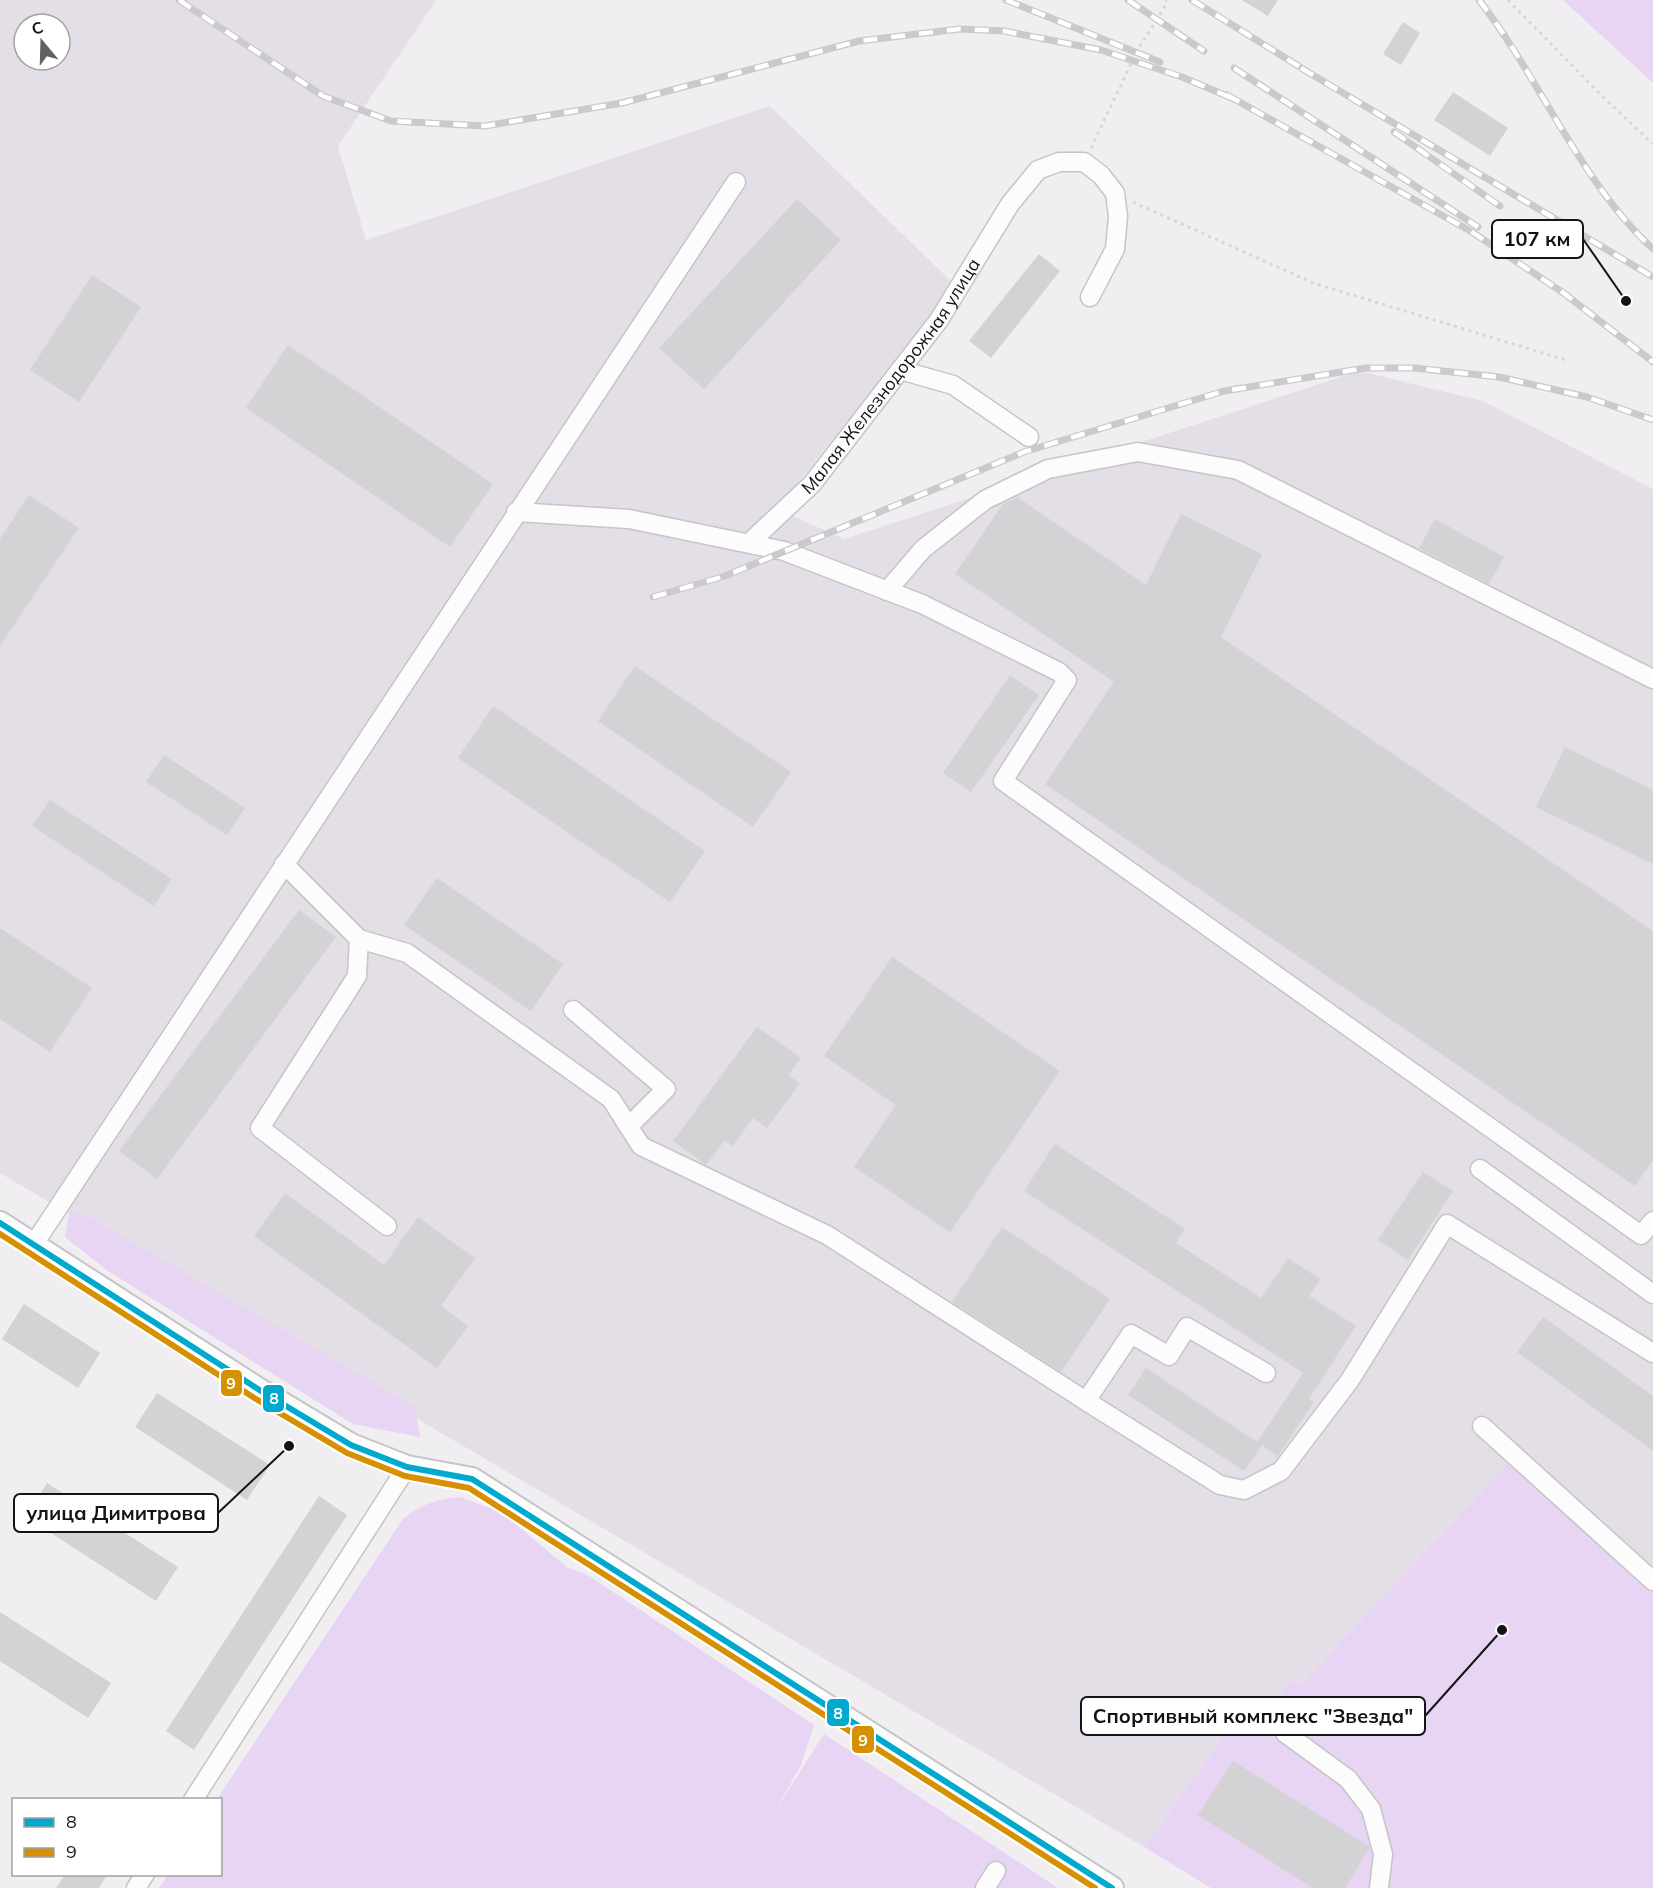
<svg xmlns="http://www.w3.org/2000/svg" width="1653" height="1888" viewBox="0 0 1653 1888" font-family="Mulish,sans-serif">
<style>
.built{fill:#e4dfe6;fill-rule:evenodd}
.green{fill:#e8d4f3}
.building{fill:#d3d2d4}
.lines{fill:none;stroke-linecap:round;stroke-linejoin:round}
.minor-casing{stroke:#c5c4c6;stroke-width:21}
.major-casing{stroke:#c5c4c6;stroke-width:26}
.path{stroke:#d6d6d7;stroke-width:3;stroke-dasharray:3 4.5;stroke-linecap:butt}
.minor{stroke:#fdfcfd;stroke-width:18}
.major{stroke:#fdfcfd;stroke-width:22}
.rail-casing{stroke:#cac9cb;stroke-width:7}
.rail{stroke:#fff;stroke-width:4.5;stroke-dasharray:14;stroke-linecap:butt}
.bus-1-casing{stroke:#fff;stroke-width:10}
.bus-2-casing{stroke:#fff;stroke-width:10}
.bus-1{stroke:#00a9ce;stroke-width:6}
.bus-2{stroke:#d59003;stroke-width:6}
.labels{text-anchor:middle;stroke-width:5;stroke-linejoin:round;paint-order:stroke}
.street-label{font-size:18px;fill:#141315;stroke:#fff}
.leader{fill:none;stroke:#141315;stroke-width:2}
.callout-dot{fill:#141315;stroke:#fff;stroke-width:2}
.callout{fill:#fff;stroke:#141315;stroke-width:2}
.callout-label{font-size:20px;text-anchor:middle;font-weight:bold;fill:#141315}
.line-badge{stroke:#fff;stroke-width:2}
.badge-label{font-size:16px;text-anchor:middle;font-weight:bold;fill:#fff}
</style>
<rect width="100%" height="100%" fill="#f0eef1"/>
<path class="built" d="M0,0H436L338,146L366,240L770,106L956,286L777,509L844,539L1359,371L1483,401L1653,489V1579L1511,1460L1301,1684L1289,1681L1273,1709L1229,1728L1144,1847L0,1173ZM24,24H60V60H24Z"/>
<path class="green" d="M1563,0H1653V83Z
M69,1213L87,1216L415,1407L420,1437L353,1424L108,1271L65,1237Z
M1512,1459L1653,1579V1888H1211L1144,1847L1229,1728L1272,1709L1289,1681L1301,1684Z
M460,1497L501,1512L568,1568L586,1574L814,1725L801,1765L774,1813L824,1734L1058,1888H159L168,1875L220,1874V1800L217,1799L403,1519C421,1504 437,1499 460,1497Z"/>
<path class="building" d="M1242,0H1278L1268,16Z
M1403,22L1420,33L1401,65L1383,54Z
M1453,92L1508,128L1490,156L1434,120Z
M797,199L841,240L704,389L659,348Z
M1039,254L1060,271L991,358L969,341Z
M92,275L141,307L79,402L30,370Z
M288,345L493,484L450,547L246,408Z
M29,495L79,528L0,646V539Z
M1017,497L1146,585L1181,514L1262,554L1221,637L1653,931V1160L1635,1186L1045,784L1114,682L955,574L1003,504Z
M1435,519L1504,557L1489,584L1419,548Z
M635,666L791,772L753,827L598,721Z
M1010,675L1039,695L971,792L943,773Z
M493,706L705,851L670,902L458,758Z
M1565,747L1653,790V864L1536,807Z
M164,755L245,808L227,835L146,782Z
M50,800L172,879L154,906L32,826Z
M437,878L563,964L531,1011L404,925Z
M299,910L336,937L157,1179L119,1151Z
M0,928L92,988L50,1052L0,1019Z
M892,957L1060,1071L950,1232L854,1167L896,1105L824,1056Z
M757,1027L801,1058L788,1075L800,1083L767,1128L753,1118L733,1146L725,1140L706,1165L673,1141Z
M1055,1144L1185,1229L1176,1243L1261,1298L1288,1258L1320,1279L1309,1296L1356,1326L1309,1399L1314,1402L1278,1456L1262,1445L1244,1471L1128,1395L1146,1368L1257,1442L1303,1373L1024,1191Z
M1423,1172L1453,1191L1408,1260L1378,1240Z
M285,1193L384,1265L418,1217L475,1258L441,1306L468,1326L437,1368L254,1236Z
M1002,1227L1110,1299L1061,1372L952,1302Z
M24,1304L100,1353L78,1388L2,1339Z
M1543,1317L1653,1396V1451L1517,1352Z
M157,1393L270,1465L247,1500L135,1427Z
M47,1483L178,1567L156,1601L26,1517Z
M319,1496L347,1515L194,1750L166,1731Z
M0,1612L111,1683L88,1718L0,1661Z
M1233,1761L1370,1847L1345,1888H1313L1198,1815Z
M65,1875H107L99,1888H56Z"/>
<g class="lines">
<defs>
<g id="minor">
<path d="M900,370L953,385L1029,437"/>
<path d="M516,512L629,519L784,551L922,604L1059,672L1067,680L1003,781L1641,1235L1653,1221"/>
<path id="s1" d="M749,543L812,484L939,320L1010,204L1038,170L1059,162H1084L1101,175L1115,193L1118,216L1115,249L1090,297"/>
<path d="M887,591L923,549L985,500L1048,469L1138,452L1238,470L1653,679"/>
<path d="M284,864L359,939L357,976L260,1128L387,1226"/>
<path d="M359,939L407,953L611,1099L641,1146L827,1235L1086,1401"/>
<path d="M573,1010L666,1089L629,1126"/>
<path d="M1480,1169L1653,1294"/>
<path d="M34,1244L736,182"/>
<path d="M1266,1373L1187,1327L1169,1356L1131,1334L1086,1401L1220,1485L1244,1490L1281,1471L1350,1380L1447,1224L1653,1353"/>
<path d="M1482,1426L1653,1581"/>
<path d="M1285,1733L1348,1779L1371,1809L1383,1854L1379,1888"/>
<path d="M193,1800L407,1467"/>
<path d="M136,1888L145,1874"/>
<path d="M985,1888L996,1871"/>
</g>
<path id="major" d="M0,1223L261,1391L351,1445L407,1467L472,1479L1112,1888"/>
</defs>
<use href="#minor" class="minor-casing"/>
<use href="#major" class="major-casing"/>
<path class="path" d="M1508,0L1601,95L1653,144
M1091,148L1137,51L1164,8L1166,0
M1133,202L1313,283L1569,361"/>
<use href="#minor" class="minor"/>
<use href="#major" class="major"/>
<defs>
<path id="rail" d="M179,0L323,96L391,121L485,126L622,103L859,41L959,29L1004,31L1101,50L1182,77L1234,99
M1006,0L1160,62
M1128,0L1204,51
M1192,0L1308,72
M1479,0C1539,77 1581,183 1653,249
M1234,68L1478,227
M1301,68L1653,277
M1227,95L1472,232L1568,296
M1394,132L1500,206
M1561,291L1653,362
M653,597L725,576L1024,452L1224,391L1366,368H1414L1499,377L1587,397L1653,420"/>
</defs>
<use href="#rail" class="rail-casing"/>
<use href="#rail" class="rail"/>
<defs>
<path id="bus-1" d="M0,1223L261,1391L351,1445L407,1467L472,1479L1112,1888"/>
<path id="bus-2" d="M0,1234L256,1399L347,1453L405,1476L469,1488L1095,1888"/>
</defs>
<use href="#bus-1" class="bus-1-casing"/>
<use href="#bus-2" class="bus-2-casing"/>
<use href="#bus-1" class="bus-1"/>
<use href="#bus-2" class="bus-2"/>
</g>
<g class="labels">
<g class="street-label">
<text dy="6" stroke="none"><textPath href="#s1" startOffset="220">Малая Железнодорожная улица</textPath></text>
</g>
</g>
<path class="leader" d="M1626 301L1583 239M289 1446L218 1513M1502 1630L1425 1716"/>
<g class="callout-dot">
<circle cx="1626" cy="301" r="6"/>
<circle cx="289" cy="1446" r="6"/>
<circle cx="1502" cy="1630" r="6"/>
</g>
<g class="callout">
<rect x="1492" y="220" width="91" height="38" rx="6"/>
<rect x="14" y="1494" width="204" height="38" rx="6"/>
<rect x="1081" y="1697" width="344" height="38" rx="6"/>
</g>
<g class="callout-label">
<text x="1537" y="246">107 км</text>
<text x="116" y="1520">улица Димитрова</text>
<text x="1253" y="1723">Спортивный комплекс "Звезда"</text>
</g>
<g class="line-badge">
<rect x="220" y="1369" width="23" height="28" rx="6" fill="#d59003"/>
<rect x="262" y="1384" width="23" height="29" rx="6" fill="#00a9ce"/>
<rect x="826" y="1698" width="24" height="29" rx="6" fill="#00a9ce"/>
<rect x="851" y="1725" width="24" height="29" rx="6" fill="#d59003"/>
</g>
<g class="badge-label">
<text x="231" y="1389">9</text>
<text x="274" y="1404">8</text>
<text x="838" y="1719">8</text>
<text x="863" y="1746">9</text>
</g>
<rect x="12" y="1798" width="210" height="78" fill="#ffffff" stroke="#a1a1a1" stroke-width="1.5"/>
<rect x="24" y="1818" width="30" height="9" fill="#00a9ce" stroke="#a1a1a1" stroke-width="1.5"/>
<text x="66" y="1828" font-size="18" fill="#141315">8</text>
<rect x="24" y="1848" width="30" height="9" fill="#d59003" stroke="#a1a1a1" stroke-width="1.5"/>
<text x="66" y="1858" font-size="18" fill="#141315">9</text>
<g transform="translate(42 42) rotate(341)"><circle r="28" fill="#ffffff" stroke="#a1a1a1" stroke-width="1.5"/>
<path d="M0-4.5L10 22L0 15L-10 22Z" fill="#616062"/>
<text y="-9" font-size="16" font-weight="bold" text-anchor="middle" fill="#141315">С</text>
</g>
</svg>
